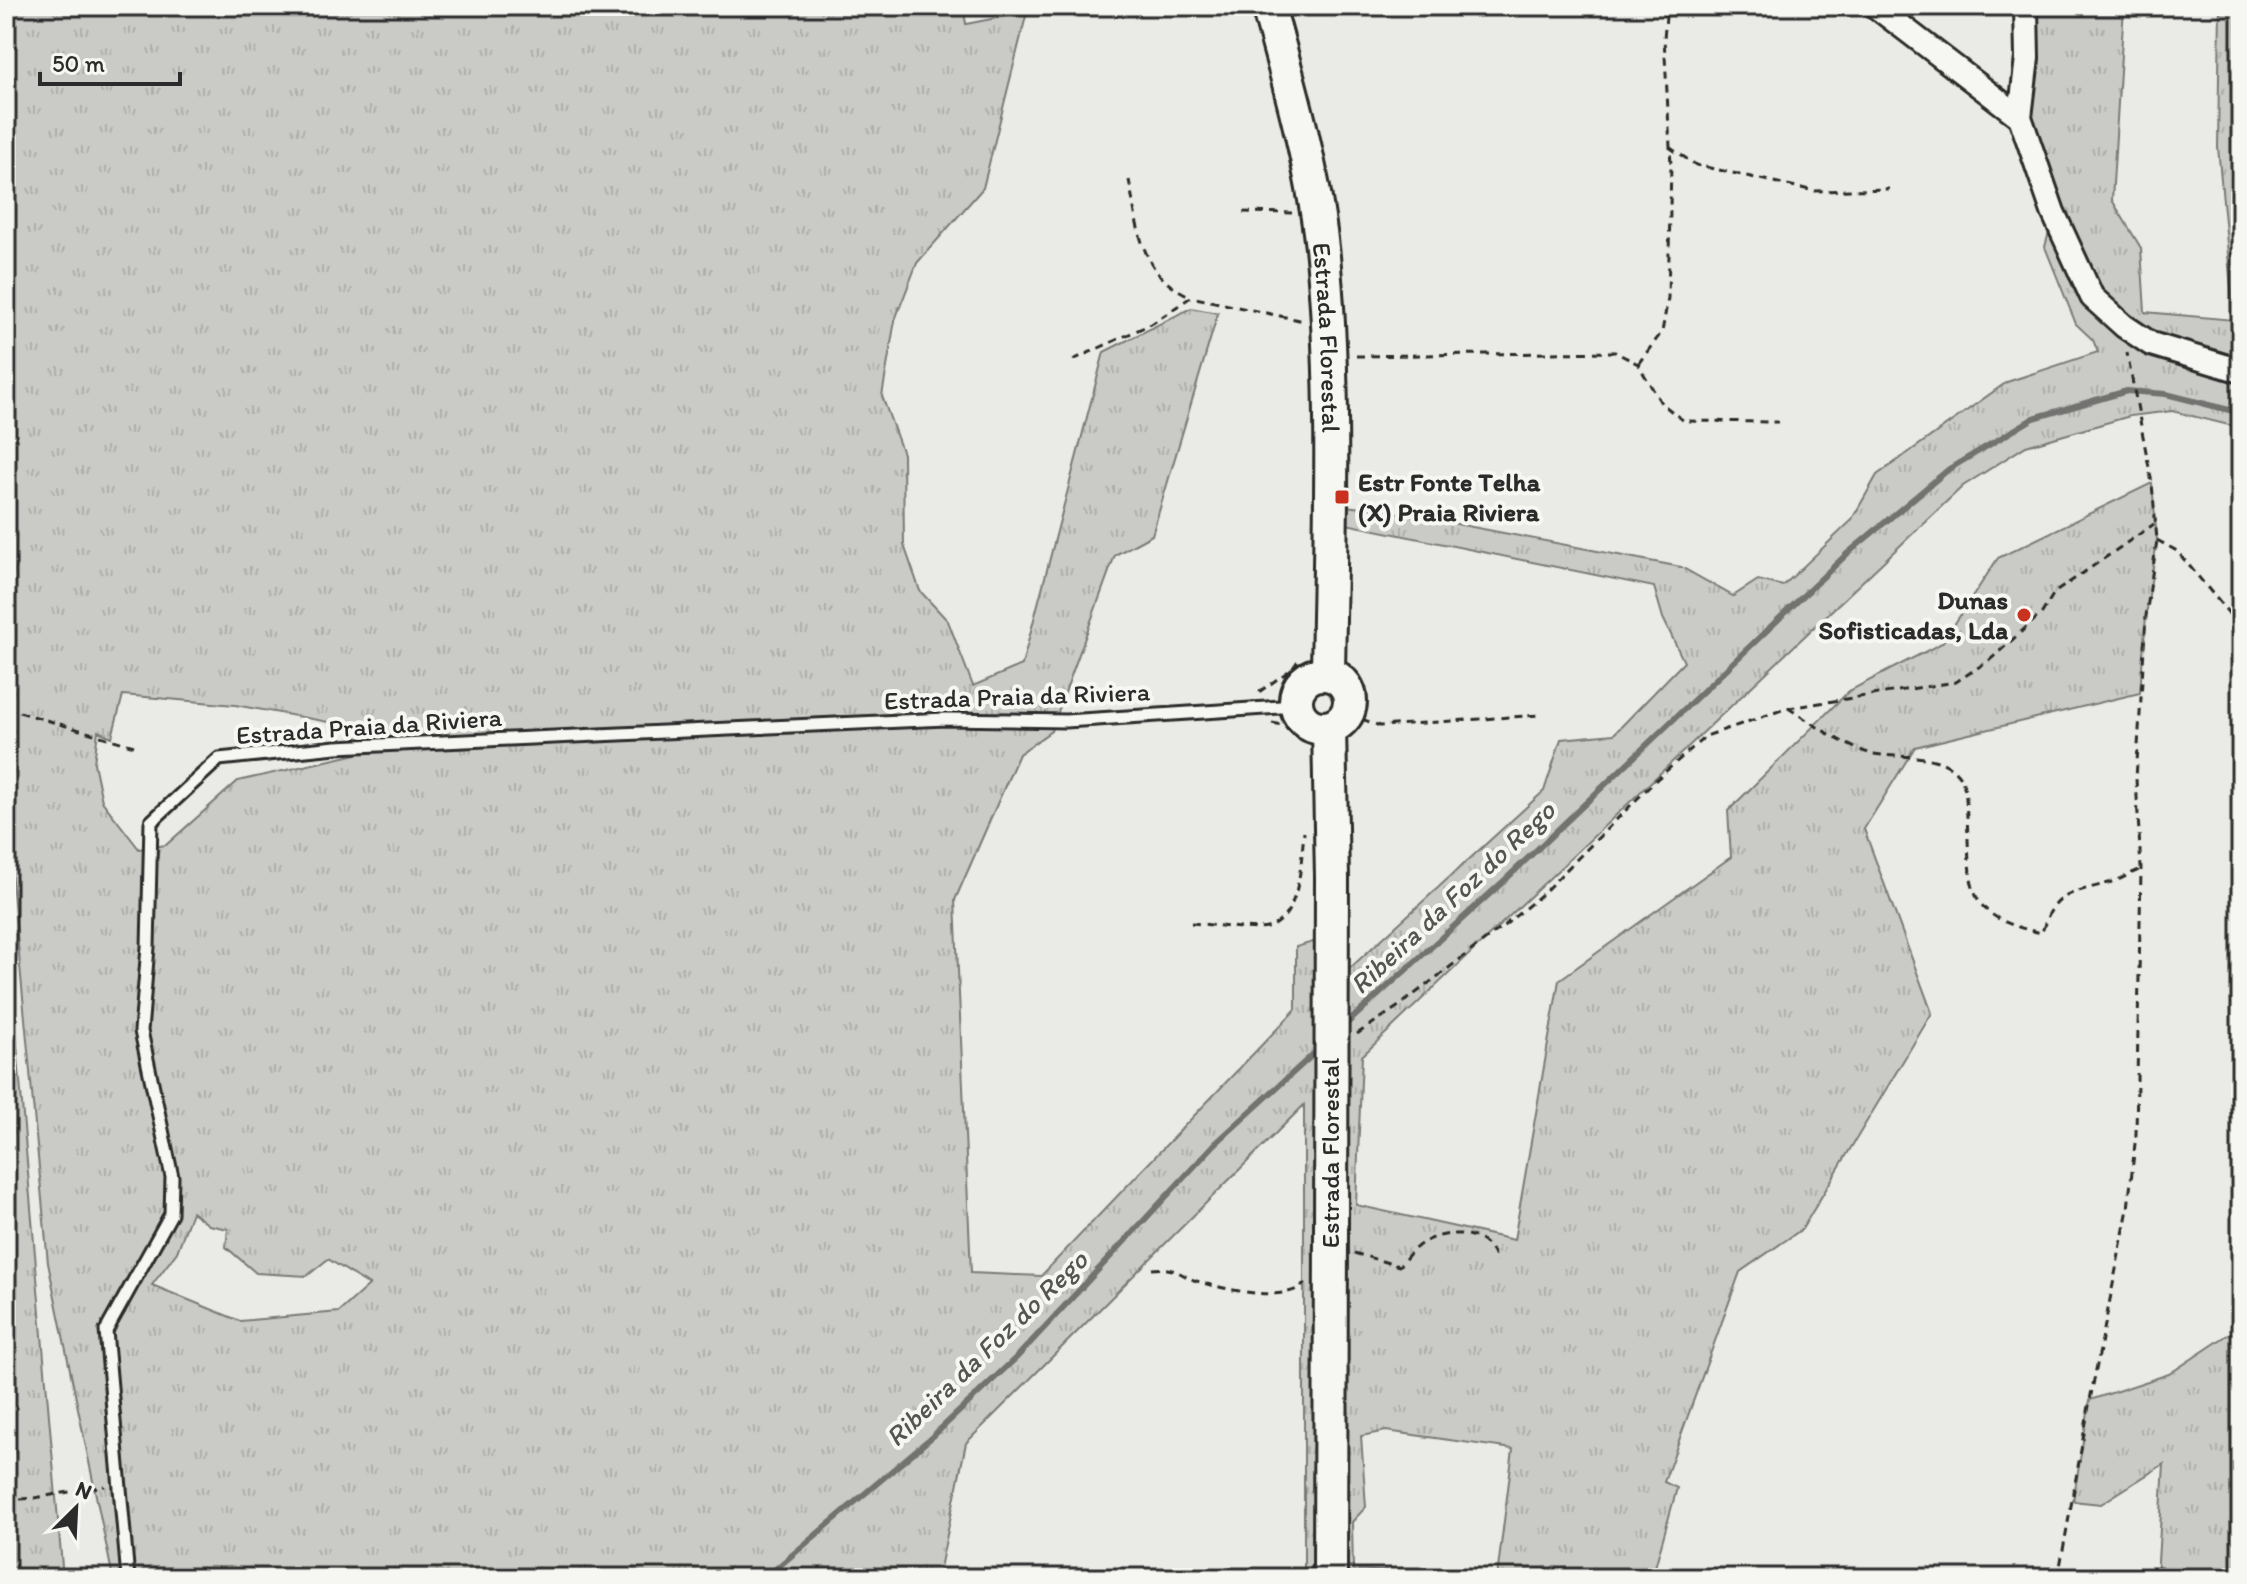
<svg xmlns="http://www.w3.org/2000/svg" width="2247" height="1584" viewBox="0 0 2247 1584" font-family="Itim,sans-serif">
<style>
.grass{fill:url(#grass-tufts);stroke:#7a7a79;stroke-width:2;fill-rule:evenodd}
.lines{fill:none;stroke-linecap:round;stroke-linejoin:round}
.stream{stroke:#727270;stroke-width:6}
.lane-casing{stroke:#2b2b2b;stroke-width:17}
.street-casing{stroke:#2b2b2b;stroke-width:28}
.secondary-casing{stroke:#2b2b2b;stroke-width:38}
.path{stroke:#2b2b2b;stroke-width:3;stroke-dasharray:8 6;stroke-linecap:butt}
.lane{stroke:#f6f6f2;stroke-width:11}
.street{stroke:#f6f6f2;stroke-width:22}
.secondary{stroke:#f6f6f2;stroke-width:32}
.poi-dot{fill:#c8321e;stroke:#f6f6f2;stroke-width:3}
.labels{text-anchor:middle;stroke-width:8;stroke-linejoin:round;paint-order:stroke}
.street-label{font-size:26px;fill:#2b2b2b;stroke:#f6f6f2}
.poi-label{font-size:26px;font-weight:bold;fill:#2b2b2b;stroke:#f6f6f2;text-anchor:start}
.water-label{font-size:28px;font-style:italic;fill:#545453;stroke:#f6f6f2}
</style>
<defs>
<pattern id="grass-tufts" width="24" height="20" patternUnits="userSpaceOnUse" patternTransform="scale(2)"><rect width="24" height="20" fill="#cacac7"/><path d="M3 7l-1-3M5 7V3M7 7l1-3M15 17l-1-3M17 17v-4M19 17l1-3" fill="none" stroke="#aeaeab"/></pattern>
</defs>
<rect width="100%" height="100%" fill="#eaeae6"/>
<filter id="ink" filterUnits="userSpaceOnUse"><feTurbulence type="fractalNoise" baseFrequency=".0125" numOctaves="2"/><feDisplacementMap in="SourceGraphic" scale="16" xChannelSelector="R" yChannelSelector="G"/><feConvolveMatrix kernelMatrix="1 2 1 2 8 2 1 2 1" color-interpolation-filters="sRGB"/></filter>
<g filter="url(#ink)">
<path class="grass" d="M6,6H963L966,24L1027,12L983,188L917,263L895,320L882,396L903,454L904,545L920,591L948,621L973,686L1022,665L1104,352L1191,308L1218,313L1152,535L1115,555L1051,731L1019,754L955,900L971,1273L1041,1276L1296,1009V947L1330,937L1331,980L1349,969L1544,791L1561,739L1614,734L1684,662L1663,618L1654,587L1346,524L1345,506L1394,512L1681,567L1733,596L1758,580L1783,586L1851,521L1877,475L2007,382L2098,352L2093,340L2076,324L2045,247L2049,232L2020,117L2026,6H2124L2112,200L2141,248L2145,312L2234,320L2218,147L2220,6H2241V428L2172,411L2130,416L2026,446L1963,486L1362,1056L1356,1205L1514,1240L1559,980L1731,857L1728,811L1849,691L1942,643L1998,558L2152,483L2157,540L2146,616L2140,693L1915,747L1864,829L1932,1013L1802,1229L1740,1272L1664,1482L1677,1488L1652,1578H1304V1105L966,1443L938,1578H113L48,1263L6,817ZM123,695L235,705L356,727L357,754L238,781L166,845L139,849L102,801L94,763L98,731L112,737ZM192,1212L209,1225L228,1229L226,1247L256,1273L307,1276L328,1259L369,1285L339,1312L240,1321L152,1285L177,1252ZM1386,1431L1513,1449L1497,1577L1353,1569L1352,1522L1366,1507L1361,1436Z
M6,918L11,977L63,1578H6Z
M2241,1326V1514L2238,1570L2234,1578H2157L2164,1464L2101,1504L2073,1501L2090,1400L2169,1374Z"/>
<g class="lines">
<path class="stream" d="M1343,1027L1505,880L1848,553L1949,469L2034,418L2127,391L2166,394L2241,413
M765,1578L933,1436L1018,1356L1215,1144L1320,1048"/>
<defs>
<path id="lane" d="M128,1578L106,1331L171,1214L172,1177L141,1031L148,947L151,822L219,759L336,747L946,719L1066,721L1296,706"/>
<path id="street" d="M1875,6L2020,117L2053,212L2092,297L2124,326L2151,344L2241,371
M2020,117L2027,58L2026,6"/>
<g id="secondary">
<path id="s1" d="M1268,6C1292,92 1316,178 1324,267C1336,402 1330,539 1328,674"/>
<circle cx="1323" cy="701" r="27"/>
<path d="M1329,728L1332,878L1330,1578"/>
</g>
</defs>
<use href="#lane" class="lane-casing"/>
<use href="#street" class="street-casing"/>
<use href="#secondary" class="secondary-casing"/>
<path class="path" d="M1669,147L1696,165L1815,191L1889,189
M1129,180C1136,215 1138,259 1169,284C1175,289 1184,293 1191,297
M1243,212L1292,213
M1356,356L1615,352L1638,364L1661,403L1684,421L1778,422
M1073,360L1153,323L1191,297L1304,321
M1638,364L1662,332L1668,298L1671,165L1664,38L1667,6
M2157,540L2177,551L2241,628
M1259,692L1293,668L1301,656
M6,708L134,746
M1788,708C1814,724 1840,744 1869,753C1897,760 1944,749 1961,779C1967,789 1966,805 1967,816C1971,887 1961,916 2042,933C2053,890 2075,893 2112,882C2122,879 2131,873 2141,869
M1349,714L1380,726L1539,715
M1272,723L1282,725L1303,741
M1191,923C1206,924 1256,931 1267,928C1301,919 1301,860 1304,832
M1357,1034L1399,1006L1506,924L1541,895L1658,778L1706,736L1788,708L1956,682L1991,659L2042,613L2054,593L2154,524
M1354,1253L1399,1266C1405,1260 1410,1252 1417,1247C1440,1228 1489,1227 1496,1262
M1152,1269C1178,1266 1179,1276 1200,1282C1224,1289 1287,1304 1305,1283
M6,1500L34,1498L105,1486
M2058,1578L2090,1400L2128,1209L2136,1134L2141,869L2136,779L2146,616L2157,540L2152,483L2127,353"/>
<use href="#lane" class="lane"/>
<use href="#street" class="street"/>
<use href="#secondary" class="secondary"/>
</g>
</g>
<g class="poi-dot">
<rect x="1334" y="489" width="16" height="16" rx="4"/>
<circle cx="2024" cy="615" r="8"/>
</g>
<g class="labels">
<g class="street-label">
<text dy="9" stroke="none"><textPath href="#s1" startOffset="338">Estrada Florestal</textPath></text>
<text transform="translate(1017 696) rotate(-2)" y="9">Estrada Praia da Riviera</text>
<text transform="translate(369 726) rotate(-4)" y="9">Estrada Praia da Riviera</text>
<text transform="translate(1330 1153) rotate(-90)" y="9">Estrada Florestal</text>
</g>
<g class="poi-label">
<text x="1358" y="491">Estr Fonte Telha<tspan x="1358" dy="30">(X) Praia Riviera</tspan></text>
<text x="2008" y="609" text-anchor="end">Dunas<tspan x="2008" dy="30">Sofisticadas, Lda</tspan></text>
</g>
<g class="water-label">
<text transform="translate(1452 897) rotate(-43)" y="10">Ribeira da Foz do Rego</text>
<text transform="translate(986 1348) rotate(-44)" y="10">Ribeira da Foz do Rego</text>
</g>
</g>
<rect width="2247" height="1584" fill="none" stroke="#f6f6f2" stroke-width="32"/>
<rect x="16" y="16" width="2215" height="1552" fill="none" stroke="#2b2b2b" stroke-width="3" filter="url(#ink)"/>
<g transform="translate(76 1508) rotate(24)" stroke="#f6f6f2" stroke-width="6" paint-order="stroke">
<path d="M0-6L14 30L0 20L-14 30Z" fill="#2b2b2b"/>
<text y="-12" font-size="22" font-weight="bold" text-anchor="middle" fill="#2b2b2b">N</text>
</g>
<path d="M40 72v12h140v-12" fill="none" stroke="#2b2b2b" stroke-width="4"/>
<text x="52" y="72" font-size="24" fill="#2b2b2b" stroke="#f6f6f2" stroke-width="6" paint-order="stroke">50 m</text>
</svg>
